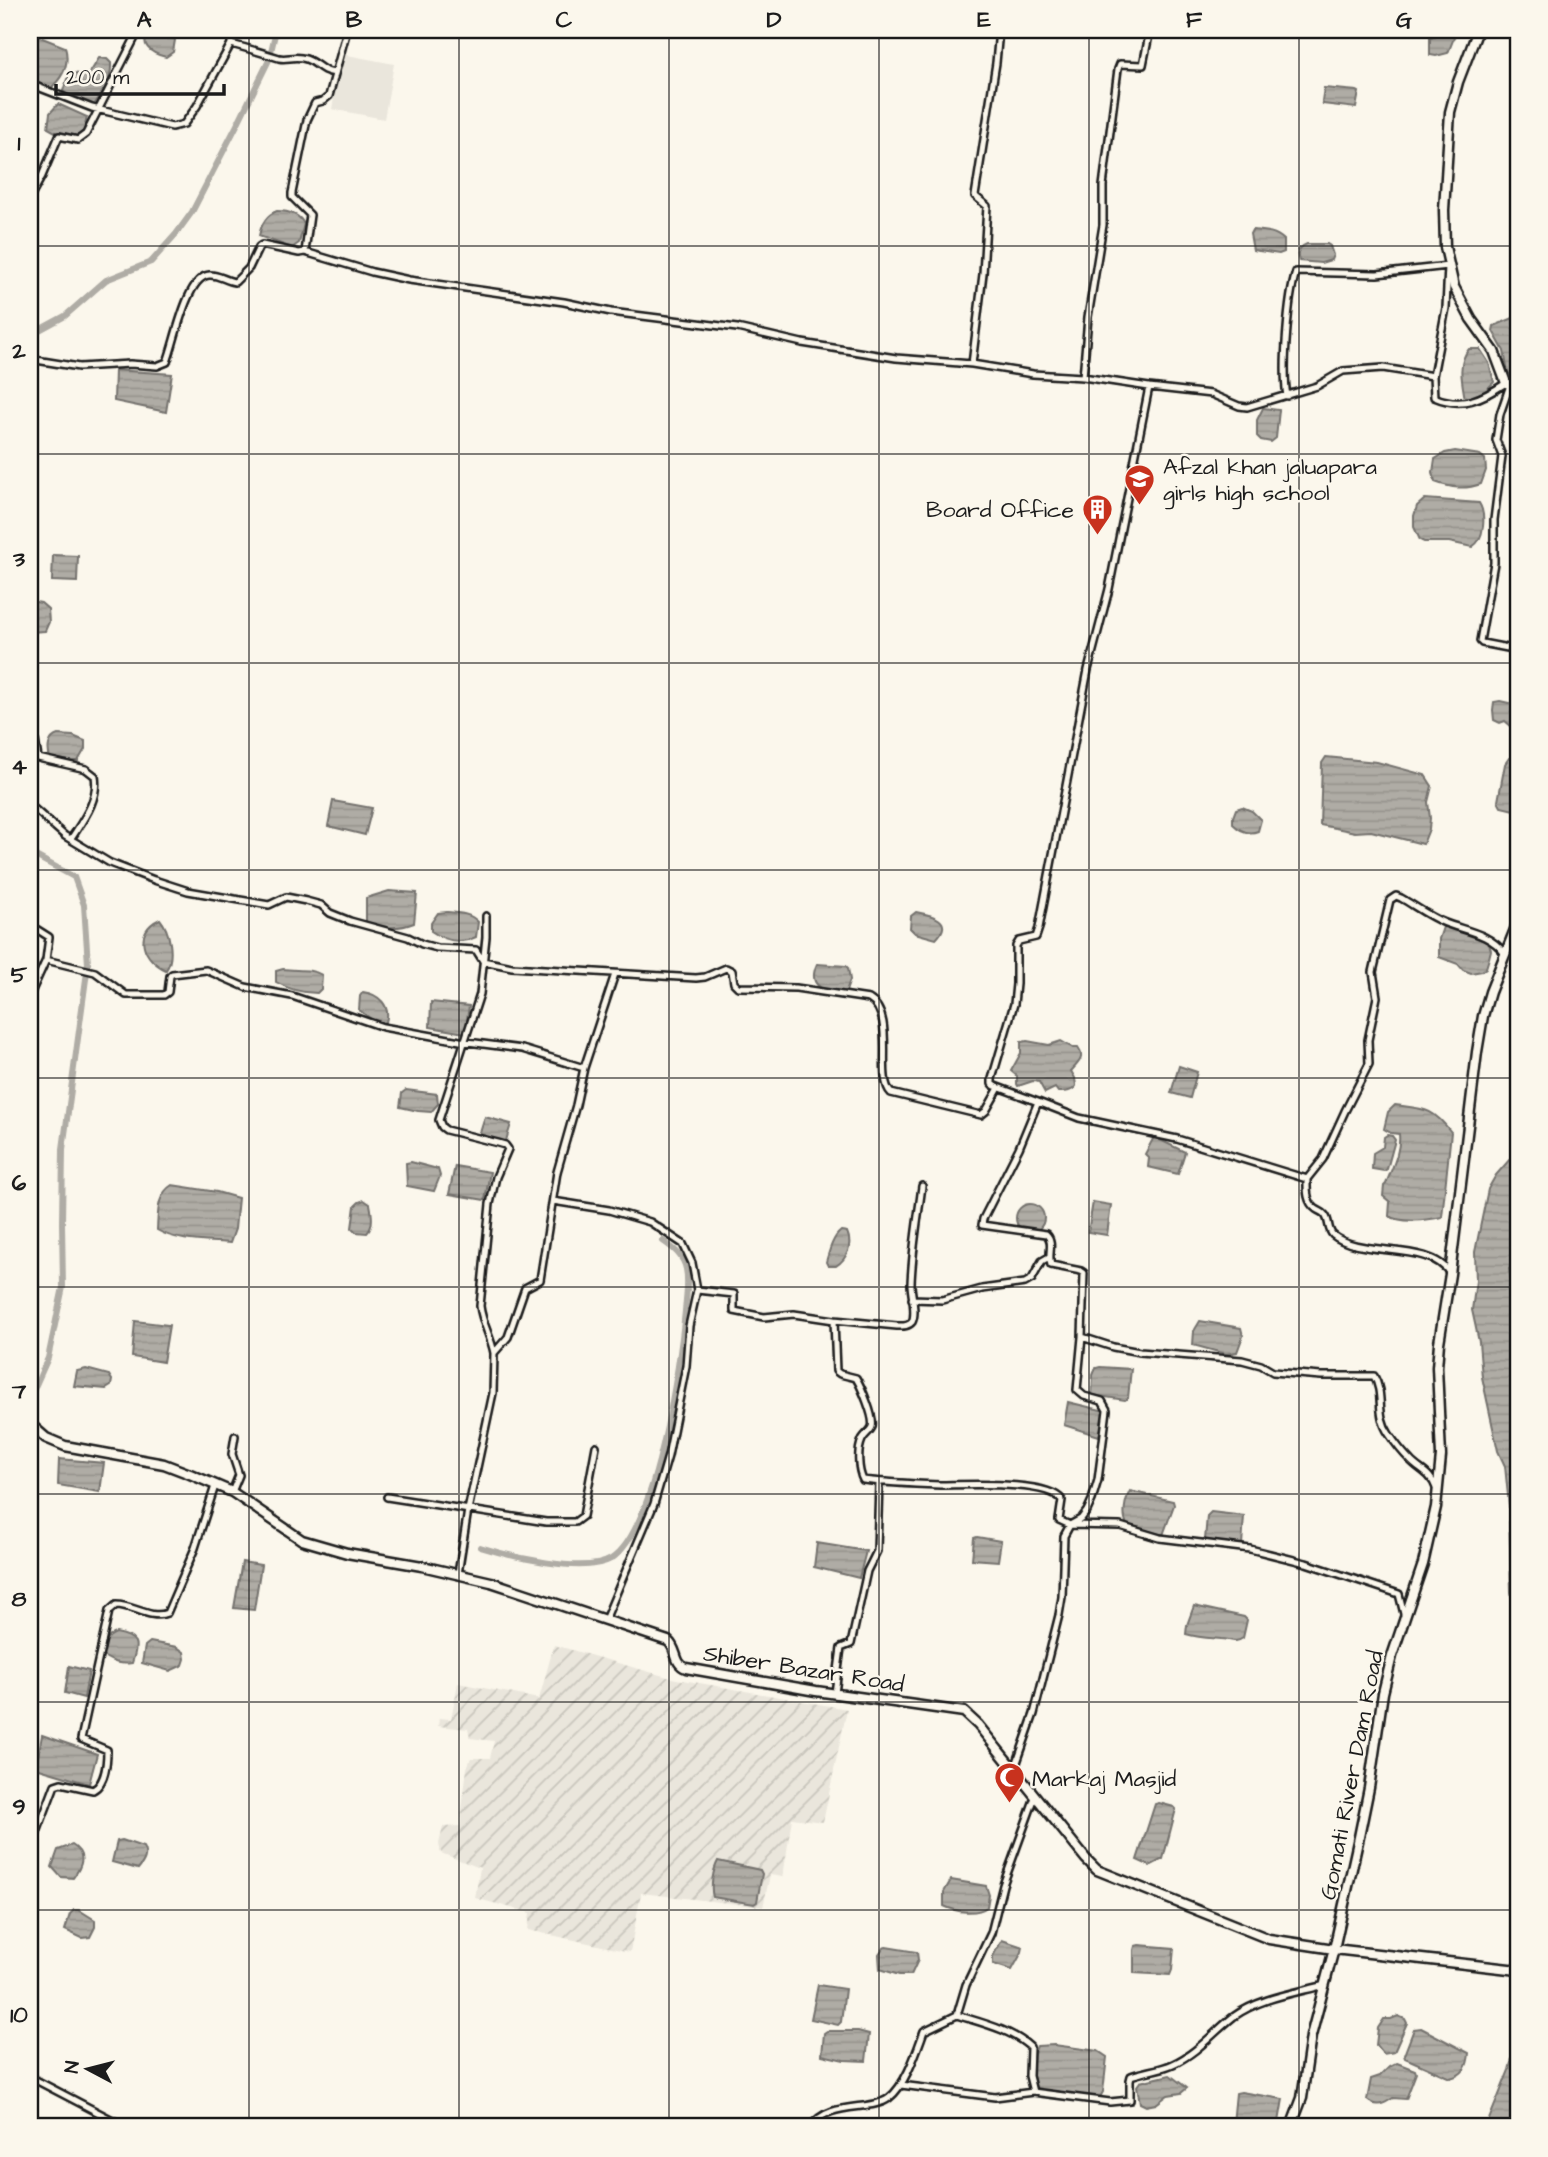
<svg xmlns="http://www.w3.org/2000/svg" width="1548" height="2157" viewBox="0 0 1548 2157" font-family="'Architects Daughter',sans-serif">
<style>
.built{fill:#eae6dc}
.industrial{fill:url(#industrial-furrows)}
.water{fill:url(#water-rules);stroke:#74726e;stroke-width:2}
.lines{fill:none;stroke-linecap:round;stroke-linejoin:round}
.canal{stroke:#afaca5;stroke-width:6}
.street-casing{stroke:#1c1c1c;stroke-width:10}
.secondary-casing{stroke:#1c1c1c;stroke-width:13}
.street{stroke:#fbf7ec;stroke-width:5}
.secondary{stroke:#fbf7ec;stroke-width:8}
.grid{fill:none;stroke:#1c1c1c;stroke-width:2;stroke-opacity:0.55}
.labels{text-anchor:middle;stroke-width:5;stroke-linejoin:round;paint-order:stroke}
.poi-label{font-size:23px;fill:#1c1c1c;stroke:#fbf7ec;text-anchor:start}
.street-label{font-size:23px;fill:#1c1c1c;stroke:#fbf7ec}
.neatline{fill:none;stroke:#1c1c1c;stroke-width:2.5}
.grid-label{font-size:23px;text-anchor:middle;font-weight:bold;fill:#1c1c1c}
</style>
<defs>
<pattern id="industrial-furrows" width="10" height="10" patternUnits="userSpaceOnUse" patternTransform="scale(1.75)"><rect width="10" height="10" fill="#eae6dc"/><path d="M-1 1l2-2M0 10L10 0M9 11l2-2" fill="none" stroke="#c8c5bc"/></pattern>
<pattern id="water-rules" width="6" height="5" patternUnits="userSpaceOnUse" patternTransform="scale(1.75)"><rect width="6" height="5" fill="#afaca5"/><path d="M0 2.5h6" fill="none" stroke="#96938d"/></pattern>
</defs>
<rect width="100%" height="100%" fill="#fbf7ec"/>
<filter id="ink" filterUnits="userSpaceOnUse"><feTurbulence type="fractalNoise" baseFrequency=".0143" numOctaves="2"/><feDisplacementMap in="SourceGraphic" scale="14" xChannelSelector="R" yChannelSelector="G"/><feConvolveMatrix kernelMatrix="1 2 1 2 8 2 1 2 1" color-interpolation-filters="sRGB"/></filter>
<g filter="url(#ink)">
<path class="built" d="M342,54L394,64L384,119L332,109Z"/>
<path class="industrial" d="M554,1645L671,1678L847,1709L823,1822L792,1818L783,1877L770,1875L763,1907L641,1893L630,1952L528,1930L530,1913L475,1898L480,1868L441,1853L439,1844L443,1827L460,1826L467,1768L471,1758H490L494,1741L470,1738L468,1729L438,1726L439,1718L451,1719L458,1683L539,1699Z"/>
<path class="water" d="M152,30H164L175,40L173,52L166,57C152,54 136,44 152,30Z
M1442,30H1457L1448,53L1436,56L1430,55V37L1435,36Z
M30,33L65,47C70,63 63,77 51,88L30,83Z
M99,58L107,59L111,63C112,80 103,92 94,105C83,104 71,100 63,91L67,79L72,73C93,76 88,75 99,58Z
M1324,88L1357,91L1359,92L1356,108L1323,104L1322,101Z
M58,104L87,117L83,134L76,138L59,134L48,128L50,113Z
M277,211C288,211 299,214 304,224L299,243L292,248L259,236C261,225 266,215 277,211Z
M1252,230C1264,231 1275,231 1284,240V252L1279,254L1253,250L1250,234Z
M1307,244H1327L1330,246L1333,255L1331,260L1321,263L1299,261C1296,253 1299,247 1307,244Z
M1518,316V377L1508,373L1504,351L1493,331L1494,326Z
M1469,349H1480L1489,363L1494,382L1489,387L1485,395L1476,399H1465C1462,382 1457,363 1469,349Z
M115,370L172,374L166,412L114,401Z
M1263,408L1279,410L1276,438L1271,442L1261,440L1257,436V420Z
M1455,451L1480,455L1485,459L1486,470L1481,484C1465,490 1451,488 1435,482L1433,472L1435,459L1445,453Z
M1425,499L1479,503C1486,514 1485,540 1472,547L1449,542H1424L1420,540L1414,527V516L1417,506Z
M53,555L78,556L77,582L52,581Z
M30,601L41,603L48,609L49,622L45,631L30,632Z
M1500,701L1518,705C1518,713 1521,722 1511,726L1505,721L1500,723L1494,720L1493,710L1494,702Z
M58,735L73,736L85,741V749L78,761H71L50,758C47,749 48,738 58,735Z
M1326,757L1377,762L1425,775L1432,786L1428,802L1430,818L1429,829L1423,844L1371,831L1355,832L1320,825L1322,763Z
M1509,758L1518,759V811L1501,807L1498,801L1505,764Z
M333,801L372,808L365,835L328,826Z
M1242,807L1252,811L1261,820L1258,831C1248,835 1240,831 1233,824V817L1236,809Z
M389,891L417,893L414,923C397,930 383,927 366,923V898Z
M447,912C459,913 470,913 478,922L476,937C461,944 445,941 431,931V923L438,913Z
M916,912C932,915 955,920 936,939L915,933L910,928L911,916Z
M160,919C170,931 175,957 166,970C143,960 132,932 160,919Z
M1443,927H1450L1488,941L1491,950L1489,958L1486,968L1482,971L1471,973L1463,970L1458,964L1439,957V939Z
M817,964L846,966L848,968L850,980L846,991C827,993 806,988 817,964Z
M283,969C297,971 310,968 322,975L321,989L317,993C303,993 288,989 276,982V971Z
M363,992C379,994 391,1006 386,1022L378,1024L359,1010L360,996Z
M431,1002L469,1006L465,1033L430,1027Z
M1027,1041L1049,1045L1061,1041L1073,1048H1078C1086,1058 1077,1064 1071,1071L1075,1078L1076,1086C1072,1092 1065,1092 1058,1092L1055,1088L1045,1093L1039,1082L1033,1081L1018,1086L1017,1084V1076L1011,1071L1021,1053V1042Z
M1179,1066L1197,1072L1190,1098L1171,1093Z
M406,1090L437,1094L438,1104L431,1112L418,1111L400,1107L402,1093Z
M1395,1105C1424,1109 1432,1107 1451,1132L1442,1217C1426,1220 1404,1224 1389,1216L1390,1202L1383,1196L1384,1186L1386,1184C1392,1168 1401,1151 1399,1134L1391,1133L1384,1129L1388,1112Z
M485,1117L511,1124L505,1144L479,1136Z
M1387,1135L1392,1136L1395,1140L1387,1169L1384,1171L1372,1169L1373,1153L1383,1147L1384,1137Z
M1154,1137L1185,1152L1178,1174L1148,1167L1149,1158L1145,1154Z
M1518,1150V1242L1509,1269L1518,1317V1635L1511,1592L1509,1506L1505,1466L1498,1451L1482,1377L1479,1342L1472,1310L1476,1281L1475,1252L1488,1189L1496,1175Z
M411,1162L438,1169L440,1176L434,1191L407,1186L406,1163Z
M455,1166L490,1172L485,1200L449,1194Z
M172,1185L217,1192L238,1198L235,1229L230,1243C207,1241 177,1242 157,1230C158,1213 157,1194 172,1185Z
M364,1200L370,1204C372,1214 374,1226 367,1233L356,1232L352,1228L355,1206L359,1202Z
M1093,1202L1111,1205L1107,1235L1088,1232Z
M1016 1218a14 14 0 1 1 28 0a14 14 0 1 1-28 0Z
M841,1231L847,1232C853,1245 847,1259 836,1266H828L826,1262C829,1252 832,1238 841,1231Z
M135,1321L169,1325L163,1362L132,1357Z
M1200,1321L1241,1328L1243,1336L1237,1352L1226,1354L1193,1345L1194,1331Z
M1100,1367L1131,1369L1128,1398L1125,1400L1092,1395L1093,1375L1096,1368Z
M86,1369L109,1375L112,1380L111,1386L106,1389L74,1386L77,1371Z
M1068,1402L1105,1411L1099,1436L1064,1425Z
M59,1459L104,1463L100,1492L58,1485Z
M1130,1491L1173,1501L1174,1505L1163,1535L1127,1525C1122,1516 1125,1500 1130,1491Z
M1211,1512L1244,1516L1242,1545L1205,1540L1207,1516Z
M977,1537L1001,1541L998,1561L972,1559L974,1538Z
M817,1543L866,1551L859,1578L814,1567Z
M242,1562L261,1565L254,1610L234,1608Z
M1194,1606L1244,1617L1247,1620L1243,1638C1235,1644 1230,1639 1221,1639C1208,1638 1199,1638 1186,1634L1187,1625Z
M116,1633C138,1637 139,1643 132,1663C119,1665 113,1662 103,1656C104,1645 105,1637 116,1633Z
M150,1642L177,1647L184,1652L185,1659L183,1665L170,1671L142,1663L145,1646Z
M69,1666L89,1671L84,1698L65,1693Z
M42,1735L97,1754L89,1784L36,1768Z
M1159,1803L1174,1807L1176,1809L1163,1859L1150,1866L1137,1860L1155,1804Z
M122,1840L143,1847C148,1855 144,1862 138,1869L112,1862L117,1841Z
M72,1845C87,1854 82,1866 73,1878L61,1877L52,1867L58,1850Z
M718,1861L760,1870L762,1874L757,1902L754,1904L713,1897C710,1887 713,1870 718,1861Z
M951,1880L986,1886L989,1895L987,1907C976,1915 956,1912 944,1906V1892Z
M74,1910H79L95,1920V1927L90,1937L82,1938L65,1930L70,1914Z
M1002,1940L1023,1947L1022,1952L1012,1970L993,1964V1956Z
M1139,1945L1174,1948L1172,1970L1170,1975L1134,1973V1950L1135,1946Z
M886,1947L917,1952L918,1960L911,1975H899L880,1969L879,1954L883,1948Z
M818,1985L845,1989L841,2022L838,2025L811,2019Z
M1398,2016L1405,2019L1407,2023L1394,2052L1383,2054L1376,2045L1378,2028L1384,2019H1391Z
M1421,2028L1469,2053C1468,2066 1464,2075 1450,2078L1405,2058L1404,2055L1414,2029Z
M827,2031H858L869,2034L866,2061L844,2060L822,2055L824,2033Z
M1518,2036V2127H1486L1509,2070Z
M1054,2045L1098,2051L1107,2057L1103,2092L1099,2099L1044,2091L1035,2088C1032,2075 1031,2058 1037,2046Z
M1397,2063L1415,2070L1416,2073L1406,2099L1393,2098C1384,2104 1377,2108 1367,2100L1371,2079L1380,2076L1389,2067Z
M1170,2075L1187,2088L1181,2093L1168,2095L1156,2104L1146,2106L1140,2103L1137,2086L1140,2082Z
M1241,2092L1283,2099L1279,2122L1274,2127H1236L1233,2124L1236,2093Z"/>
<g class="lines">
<path class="canal" d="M30,335L65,316L106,280L151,262L176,234L192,212L237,125L269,60L276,30
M30,853L74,877L84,905L88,964L63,1149L62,1223L63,1287L48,1358L30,1398
M480,1547C509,1556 584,1575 611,1559C656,1531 680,1364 685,1311C686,1298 689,1282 686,1269C683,1255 673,1248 663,1241"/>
<defs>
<path id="street" d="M231,44V30
M30,84L92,108L172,127L184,124L197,106L231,44C247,48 263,53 279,58C288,60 294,55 306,59C318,63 319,71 335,73
M30,198L42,176L59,136L78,140L86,134L139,30
M305,252L372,272L409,280L564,302L611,312L737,328L802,343L896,358L972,364L1033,374L1083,377L1149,387L1109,589L1088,670L1039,928L1036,937L1019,941L1016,946V984L1014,1004L992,1079V1084L995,1086L1038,1102L1019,1148L983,1219L982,1225L1046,1234C1055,1242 1047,1255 1051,1265L1081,1271L1084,1273L1082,1337L1113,1347L1140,1352L1242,1360L1261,1365L1273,1372L1321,1376H1374C1385,1395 1375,1414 1389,1434C1395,1443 1403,1453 1410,1460C1420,1471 1431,1473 1436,1488
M30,359L79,367L130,364L157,366L167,362C175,343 186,277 209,275C218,274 226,281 235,282L249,268L259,247L262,245L299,253L305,252L310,215L292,197V193L307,120L315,103L323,101L329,96L347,30
M972,364L983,274L987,206L975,196L996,63L999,30
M1433,376L1434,397C1462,409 1482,399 1506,383
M1083,377L1088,317L1103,225V186L1118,69L1120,64L1143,65L1150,30
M1510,385L1500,414L1496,440L1502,456L1494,520V563L1480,641L1482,643L1518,650
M1149,387L1211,394L1239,406L1247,407L1317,386L1343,371L1383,368L1433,376L1446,308L1448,266L1377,274L1296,272C1288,297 1282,369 1287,396
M30,733L35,740L38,758L86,769L95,776C99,800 83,820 71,839
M30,805L65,836L110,863L154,880L188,891L269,905L286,897L306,901L321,905L330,913L350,921L408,937L422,944L437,948L476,950L483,961L512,967L696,978L705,977L726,968L732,971L734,983L738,987L796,988L869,999C897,1015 875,1077 891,1093L981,1115L986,1111L999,1088
M486,916V937L480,994L439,1120L442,1127L446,1130L498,1143L505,1145L508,1149L496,1177L490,1204L480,1306C482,1323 491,1337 494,1353
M30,925L49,937L46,960L95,972L126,995H164L168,992L170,976L172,974L206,970L245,987L292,996L383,1027L460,1041L522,1049L584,1068
M30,995L46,960
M1038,1102L1079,1118L1177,1139L1307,1179C1307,1189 1306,1202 1316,1209C1320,1212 1322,1211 1325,1215C1330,1221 1327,1229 1333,1235C1360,1258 1432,1241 1450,1274
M1307,1179L1323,1159L1345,1111L1369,1064L1368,1040L1377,997L1373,972L1390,900L1396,896L1401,898C1415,906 1430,917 1445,923C1466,931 1491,934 1504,953
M553,1201L609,1210L650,1222L683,1244L692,1263L697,1290L689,1326L686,1366L668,1456L654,1504L605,1620
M697,1290L734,1294V1311L764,1317L794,1314L834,1320L836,1371L840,1374L856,1378C861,1386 875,1418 872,1427C870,1432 864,1435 862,1440C857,1451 858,1470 863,1480C888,1483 914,1484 940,1485C965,1485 1048,1480 1062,1500L1059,1520L1070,1525L1120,1526L1160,1538L1250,1549L1306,1563L1399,1594L1404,1614
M912,1299L942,1300L982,1289L1025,1283L1032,1279L1042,1261L1049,1257
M834,1320L897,1326C902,1326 908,1327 912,1322C917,1313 911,1294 911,1284C912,1251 918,1218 922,1186
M232,1492L239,1475L232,1454L235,1436
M387,1497L546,1522H575L583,1516L596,1446
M458,1574L468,1510L493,1393L494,1353L508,1337L525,1288L540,1280L557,1172L576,1105L584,1068L615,974
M835,1693L841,1648L851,1644L867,1571L877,1551L879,1482
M1014,1771L1034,1714L1059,1615L1062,1597L1064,1536L1070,1525L1081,1519L1087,1511L1092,1500L1098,1480L1107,1410L1102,1401L1084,1396L1077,1390L1082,1337
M30,1851L55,1785L61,1783L93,1790C105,1784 107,1763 107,1750L81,1739L109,1611L116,1605C133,1605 151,1620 167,1613L195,1548L215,1486
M957,2015L966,1985L991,1933L1003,1885L1035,1797
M957,2015C982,2023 1010,2029 1030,2047L1029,2076L1033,2092
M30,2077L126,2127
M901,2085L995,2097L1033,2092L1110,2102L1130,2100V2080L1131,2076C1145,2071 1160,2070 1173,2064C1197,2053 1213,2033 1233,2017C1259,1998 1295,1993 1325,1985
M811,2127C828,2100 871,2112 889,2098C906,2085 917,2050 924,2031L957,2015"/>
<path id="secondary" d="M1478,30L1458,82L1450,112L1444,210L1445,247L1454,287L1471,319L1494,351L1506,383L1518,387
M30,1424L46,1438L65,1446L164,1464L190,1474L232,1492L302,1540L347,1553L422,1566L491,1582L668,1641C678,1649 673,1663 686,1668L816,1691L964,1712L978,1725L1086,1859L1097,1870L1269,1939L1334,1949L1518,1970
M1291,2127L1302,2098L1311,2036L1334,1949L1359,1837L1369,1788L1383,1693L1392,1656L1423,1564L1436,1507L1441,1456L1437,1367L1439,1343L1450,1274L1477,1052L1483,1016L1490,992L1518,922"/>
</defs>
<use href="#street" class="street-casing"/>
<use href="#secondary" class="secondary-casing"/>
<use href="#street" class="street"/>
<use href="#secondary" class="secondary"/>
</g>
</g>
<path class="grid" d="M249,30V2127M459,30V2127M669,30V2127M879,30V2127M1089,30V2127M1299,30V2127M30,246H1518M30,454H1518M30,663H1518M30,870H1518M30,1078H1518M30,1287H1518M30,1494H1518M30,1702H1518M30,1910H1518"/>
<defs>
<symbol id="school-pin" viewBox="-11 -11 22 30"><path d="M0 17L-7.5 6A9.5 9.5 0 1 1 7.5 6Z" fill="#c8321e" stroke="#fbf7ec"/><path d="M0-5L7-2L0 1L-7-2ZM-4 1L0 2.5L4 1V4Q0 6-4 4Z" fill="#fff"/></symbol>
<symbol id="building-pin" viewBox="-11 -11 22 30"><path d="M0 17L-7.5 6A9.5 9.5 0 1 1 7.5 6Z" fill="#c8321e" stroke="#fbf7ec"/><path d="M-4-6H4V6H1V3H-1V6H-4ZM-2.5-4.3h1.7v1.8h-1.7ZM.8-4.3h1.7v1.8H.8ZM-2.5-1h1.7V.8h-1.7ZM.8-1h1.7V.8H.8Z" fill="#fff"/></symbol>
<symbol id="mosque-pin" viewBox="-11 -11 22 30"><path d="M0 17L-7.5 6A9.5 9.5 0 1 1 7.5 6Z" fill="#c8321e" stroke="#fbf7ec"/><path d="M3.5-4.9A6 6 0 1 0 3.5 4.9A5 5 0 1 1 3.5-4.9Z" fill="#fff"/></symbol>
</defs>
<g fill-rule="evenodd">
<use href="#school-pin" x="1122" y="462" width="35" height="47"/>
<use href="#building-pin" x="1080" y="492" width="35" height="47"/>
<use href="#mosque-pin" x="992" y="1760" width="35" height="47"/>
</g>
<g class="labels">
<g class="poi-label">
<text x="1163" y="474">Afzal khan jaluapara<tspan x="1163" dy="26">girls high school</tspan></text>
<text x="1074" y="517" text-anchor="end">Board Office</text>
<text x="1032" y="1786">Markaj Masjid</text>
</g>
<g class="street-label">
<text transform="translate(804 1668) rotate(9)" y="8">Shiber Bazar Road</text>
<text transform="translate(1351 1775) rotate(-79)" y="8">Gomati River Dam Road</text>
</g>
</g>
<rect width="1548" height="2157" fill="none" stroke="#fbf7ec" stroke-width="77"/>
<g transform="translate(88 2069) rotate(277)" stroke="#fbf7ec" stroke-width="5" paint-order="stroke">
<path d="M0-5L12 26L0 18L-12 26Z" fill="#1c1c1c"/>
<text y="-10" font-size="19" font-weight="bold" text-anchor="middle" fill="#1c1c1c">N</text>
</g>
<path d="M56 84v10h168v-10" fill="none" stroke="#1c1c1c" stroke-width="3.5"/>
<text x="66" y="84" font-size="21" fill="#1c1c1c" stroke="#fbf7ec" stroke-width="5" paint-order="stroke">200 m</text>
<rect x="38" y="38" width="1472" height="2080" class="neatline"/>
<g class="grid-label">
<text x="144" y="27">A</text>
<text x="354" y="27">B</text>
<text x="564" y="27">C</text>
<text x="774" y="27">D</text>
<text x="984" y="27">E</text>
<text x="1194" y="27">F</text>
<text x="1404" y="27">G</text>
<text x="19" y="150">1</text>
<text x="19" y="358">2</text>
<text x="19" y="566">3</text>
<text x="19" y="774">4</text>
<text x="19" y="982">5</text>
<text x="19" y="1190">6</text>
<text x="19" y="1398">7</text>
<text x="19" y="1606">8</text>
<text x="19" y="1814">9</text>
<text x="19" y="2022">10</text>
</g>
</svg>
